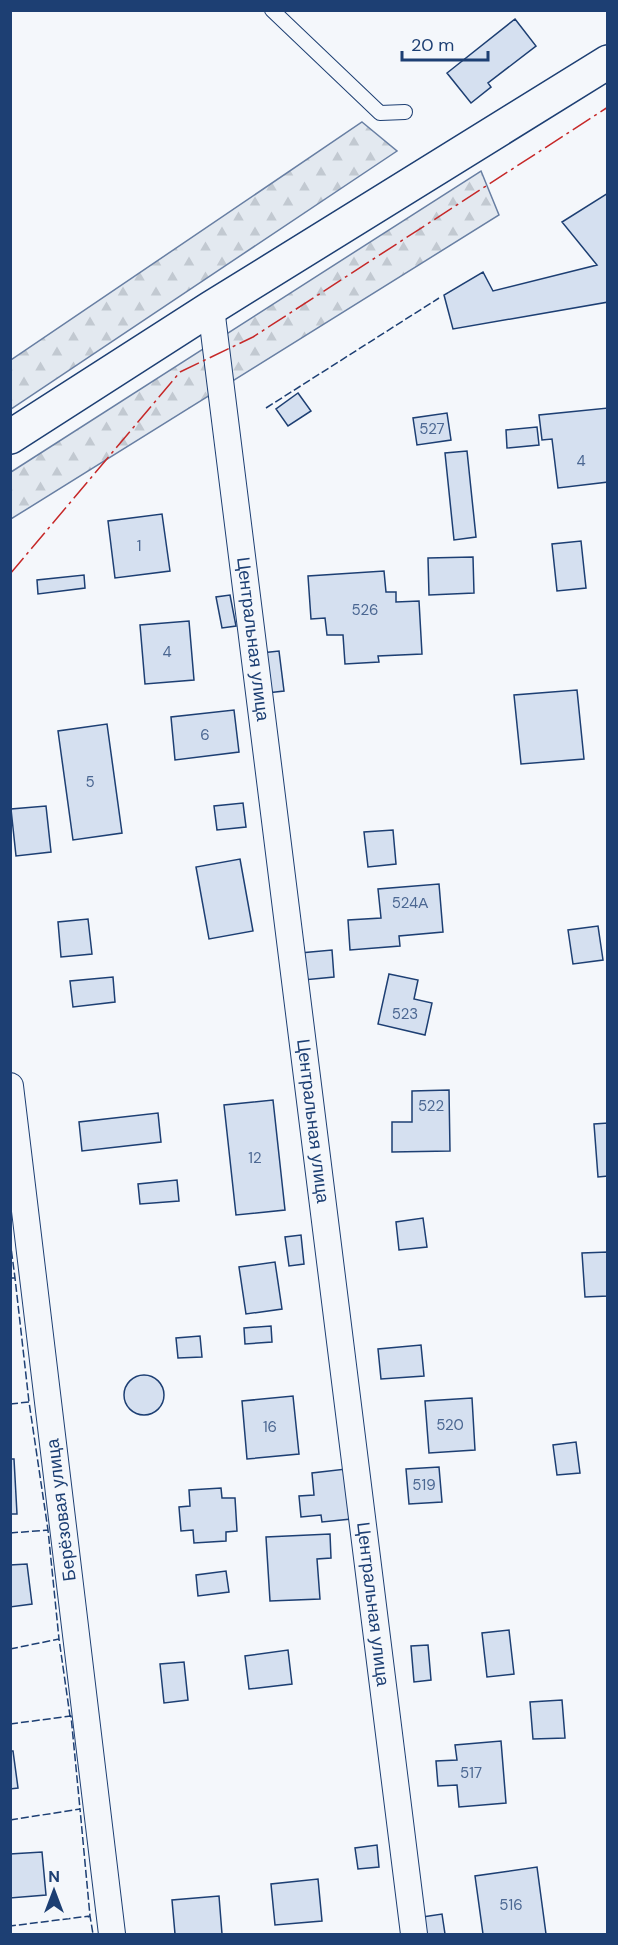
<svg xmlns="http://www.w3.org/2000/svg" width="618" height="1945" viewBox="0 0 618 1945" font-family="'DM Sans',sans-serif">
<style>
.forest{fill:url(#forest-firs);stroke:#687fa3;stroke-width:1.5}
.building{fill:#d5e0f0;stroke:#1d3f73;stroke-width:1.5}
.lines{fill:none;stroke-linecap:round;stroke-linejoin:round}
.lane-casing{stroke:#1d3f73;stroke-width:16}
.street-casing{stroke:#1d3f73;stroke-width:28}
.secondary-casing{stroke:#1d3f73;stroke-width:36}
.lane{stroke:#f4f7fb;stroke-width:14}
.street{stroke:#f4f7fb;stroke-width:26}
.secondary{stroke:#f4f7fb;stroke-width:33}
.fence{stroke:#1d3f73;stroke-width:1.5;stroke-dasharray:8 3;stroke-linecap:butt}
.power{stroke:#c62828;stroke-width:1.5;stroke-dasharray:21 4.5 3 4.5;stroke-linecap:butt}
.labels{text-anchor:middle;stroke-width:4.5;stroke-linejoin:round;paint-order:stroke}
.number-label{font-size:15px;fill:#4b6792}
.street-label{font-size:18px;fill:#1d3f73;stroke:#f4f7fb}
</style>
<defs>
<pattern id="forest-firs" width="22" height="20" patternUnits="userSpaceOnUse" patternTransform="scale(1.5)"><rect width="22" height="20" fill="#e3e9f0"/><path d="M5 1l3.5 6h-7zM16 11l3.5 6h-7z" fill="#c2c9d1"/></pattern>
</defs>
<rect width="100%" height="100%" fill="#f4f7fb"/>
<path class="forest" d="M362,122L397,151L11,409V360Z
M481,171L499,215L11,519V472Z"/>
<path class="building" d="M515,19L536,46L488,83L491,87L471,103L447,73Z
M608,193V302L453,329L444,295L483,272L493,291L597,265L562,222Z
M298,393L311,411L288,426L276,409Z
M608,408V482L558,488L552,439L542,440L539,415Z
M447,413L451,440L417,445L413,418Z
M537,427L539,445L507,448L506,430Z
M467,451L476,537L454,540L445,453Z
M162,514L170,571L115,578L108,521Z
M581,541L586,588L557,591L552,544Z
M473,557L474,593L429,595L428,558Z
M384,571L386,592H396V602L419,601L422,654L378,656L379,662L345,664L343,635H327L325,618L311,619L308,576Z
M84,575L85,588L38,594L37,580Z
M230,595L236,626L222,628L216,597Z
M189,621L194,680L145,684L140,625Z
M279,651L284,691L267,693L261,653Z
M577,690L584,759L521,764L514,695Z
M234,710L239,752L175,760L171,717Z
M107,724L122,833L73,840L58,731Z
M243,803L246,827L217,830L214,806Z
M46,806L51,852L16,856L11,809Z
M393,830L396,864L368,867L364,832Z
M240,859L253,931L209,939L196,867Z
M439,884L443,932L399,936L400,946L350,950L348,920L381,918L378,889Z
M88,919L92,954L61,957L58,922Z
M598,926L603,960L573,964L568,930Z
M332,950L334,977L303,980L300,953Z
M389,974L418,980L414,999L432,1003L425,1035L378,1024Z
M113,977L115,1002L73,1007L70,981Z
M449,1090L450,1151L392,1152V1122H412V1091Z
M273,1100L285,1210L236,1215L224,1105Z
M158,1113L161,1142L82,1151L79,1122Z
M608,1123V1176L598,1177L594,1124Z
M177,1180L179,1201L140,1204L138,1184Z
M423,1218L427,1247L399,1250L396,1222Z
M301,1235L304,1264L289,1266L285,1237Z
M608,1252V1296L585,1297L582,1253Z
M275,1262L282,1309L246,1314L239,1267Z
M271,1326L272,1342L245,1344L244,1328Z
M200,1336L202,1357L178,1358L176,1338Z
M421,1345L424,1376L381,1379L378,1349Z
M124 1395a20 20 0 1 1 40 0a20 20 0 1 1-40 0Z
M293,1396L299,1454L247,1459L242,1401Z
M472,1398L475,1450L429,1453L425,1401Z
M576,1442L580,1473L557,1475L553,1445Z
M10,1459H14L17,1514H10Z
M439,1467L442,1502L409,1504L406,1469Z
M346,1469L351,1519L322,1522L321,1515L301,1517L299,1496L314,1495L312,1473Z
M221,1488L222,1498H235L237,1531L226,1532V1541L194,1543L193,1530L181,1531L179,1507L190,1506L189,1490Z
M330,1534L331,1558L317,1559L320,1599L270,1601L266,1537Z
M27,1564L32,1604L10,1607V1565Z
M226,1571L229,1592L198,1596L196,1575Z
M509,1630L514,1674L487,1677L482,1633Z
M428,1645L431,1680L414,1682L411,1646Z
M288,1650L292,1684L249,1689L245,1656Z
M184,1662L188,1700L164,1703L160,1664Z
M562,1700L565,1738L533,1739L530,1702Z
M501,1741L506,1803L459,1807L457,1785L438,1786L436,1761L457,1760L455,1745Z
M10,1751H13L18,1788L10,1789Z
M377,1845L379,1867L358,1869L355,1848Z
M42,1852L46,1895L10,1898V1854Z
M537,1867L546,1934H483L475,1876Z
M318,1879L322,1921L275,1925L271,1884Z
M219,1896L222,1934H175L172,1900Z
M442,1914L445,1934H418L416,1918Z"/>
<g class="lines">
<defs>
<path id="lane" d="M272,10L380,113L405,112"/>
<path id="street" d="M211,308L414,1934
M10,1086L112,1934"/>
<path id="secondary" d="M10,437L211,308L608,62"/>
</defs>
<use href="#lane" class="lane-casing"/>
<use href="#street" class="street-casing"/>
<use href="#secondary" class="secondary-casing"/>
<use href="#lane" class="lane"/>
<use href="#street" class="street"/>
<use href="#secondary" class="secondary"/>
<path class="fence" d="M266,408L439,298
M10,1240L15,1278
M10,1278H15L29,1402
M10,1404L29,1402L48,1530
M10,1533L48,1530L59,1639
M10,1649L59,1639L70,1716
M10,1724L71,1716L80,1809H79
M10,1820L80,1809L90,1916L10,1926
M88,1917L90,1916L93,1934"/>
<path class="power" d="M10,574L180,372L253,337L608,107"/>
</g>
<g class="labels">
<g class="number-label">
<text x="432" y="434">527</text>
<text x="581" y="466">4</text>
<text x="139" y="551">1</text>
<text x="365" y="615">526</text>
<text x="167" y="657">4</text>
<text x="205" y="740">6</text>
<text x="90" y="787">5</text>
<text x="410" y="908">524А</text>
<text x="405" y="1019">523</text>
<text x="431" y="1111">522</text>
<text x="255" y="1163">12</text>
<text x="450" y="1430">520</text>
<text x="270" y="1432">16</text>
<text x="424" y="1490">519</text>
<text x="471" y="1778">517</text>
<text x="511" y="1910">516</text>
</g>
<g class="street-label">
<text transform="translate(253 639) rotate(83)" y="6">Центральная улица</text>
<text transform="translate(313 1121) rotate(83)" y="6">Центральная улица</text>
<text transform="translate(61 1510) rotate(-97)" y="6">Берёзовая улица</text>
<text transform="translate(373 1604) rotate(83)" y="6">Центральная улица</text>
</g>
</g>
<rect width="618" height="1945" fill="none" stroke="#1d3f73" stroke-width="24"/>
<g transform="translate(54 1891)" stroke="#f4f7fb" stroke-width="4.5" paint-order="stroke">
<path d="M0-4.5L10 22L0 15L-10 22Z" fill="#1d3f73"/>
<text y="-9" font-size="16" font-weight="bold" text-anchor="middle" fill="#1d3f73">N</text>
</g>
<path d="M402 51v9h86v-9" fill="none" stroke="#1d3f73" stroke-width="3"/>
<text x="411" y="51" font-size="18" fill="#1d3f73" stroke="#f4f7fb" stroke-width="4.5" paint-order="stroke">20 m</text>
</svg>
